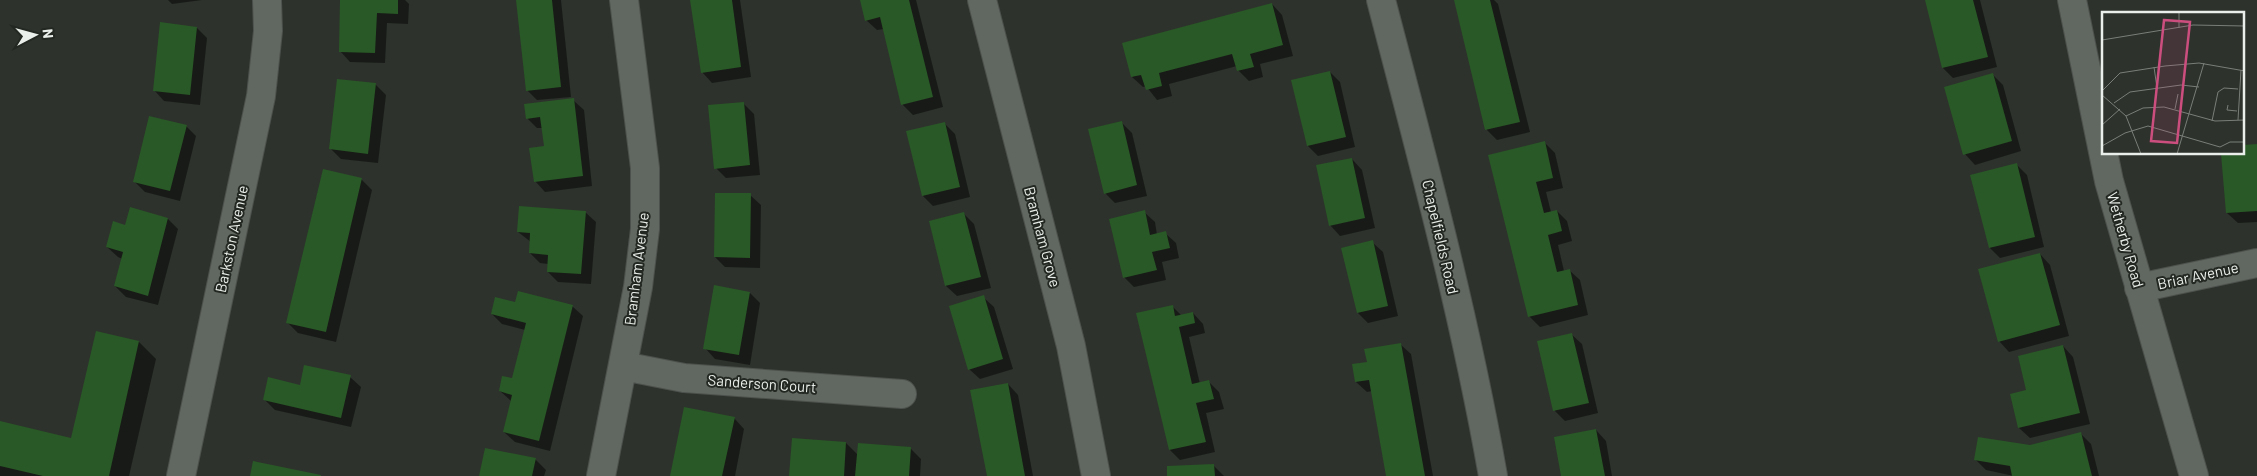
<svg xmlns="http://www.w3.org/2000/svg" width="2257" height="476" viewBox="0 0 2257 476" font-family="Barlow,sans-serif">
<style>
.shadow{fill:#0007}
.building{fill:#295926}
.lines{fill:none;stroke-linecap:round;stroke-linejoin:round}
.street-casing{stroke:#4d514d;stroke-width:30}
.secondary-casing{stroke:#4d514d;stroke-width:30}
.street{stroke:#616761;stroke-width:28}
.secondary{stroke:#616761;stroke-width:28}
.labels{text-anchor:middle;stroke-width:4;stroke-linejoin:round;paint-order:stroke}
.street-label{font-size:15px;fill:#ebefeb;stroke:#232822}
.inset-road{fill:none;stroke:#797e78;stroke-width:1}
.view{fill:#cc4e7f;fill-opacity:0.15;stroke:#cc4e7f;stroke-width:2.5}
.inset-edge{fill:none;stroke:#ebefeb;stroke-width:2.5}
</style>
<rect width="100%" height="100%" fill="#2d322c"/>
<path class="shadow" d="M168,0H202L172,4Z
M342,0H405L409,4L408,24L387,23L385,63L350,62L340,51Z
M517,0H561L571,97L537,100L527,90Z
M692,0H740L751,77L712,83L702,72Z
M863,0H916L943,107L913,115L903,105L884,29L877,30L866,20Z
M1460,0H1494L1498,4L1530,132L1497,140L1487,130Z
M1926,0H1980L1997,67L1953,78L1943,68Z
M1272,4L1282,15L1293,56L1260,64L1263,77L1249,81L1238,70L1237,66L1169,84L1172,96L1157,100L1146,86L1143,87L1132,77Z
M161,24L197,28L207,38L200,105L164,101L154,90Z
M1330,72L1340,82L1355,147L1318,156L1308,146L1292,81Z
M1992,74L2003,85L2021,151L1975,165L1965,154Z
M375,84L386,95L378,163L341,159L331,149Z
M573,100L584,110L592,186L545,192L535,181L545,147L543,128H537L527,118Z
M744,104L754,114L760,175L726,178L716,168Z
M1121,122L1132,133L1147,196L1115,203L1105,193Z
M944,123L955,134L970,197L933,206L923,196Z
M186,126L196,136L180,201L145,192L134,181Z
M1544,142L1555,153L1563,188L1546,192L1551,212L1557,211L1567,221L1572,241L1558,245L1564,271L1569,270L1580,280L1588,315L1540,327L1529,316L1490,156Z
M2257,145V222L2238,223L2227,213L2223,154H2243Z
M1352,159L1362,170L1375,228L1340,236L1330,225Z
M2017,165L2027,175L2044,247L2000,258L1990,248Z
M361,179L372,190L336,342L298,333L287,322Z
M750,195L761,205L760,268L725,267L715,257Z
M585,212L596,222L591,284L558,282L548,272V264L540,263L530,253L531,242L518,232Z
M1144,212L1155,222L1157,235L1165,233L1176,243L1179,258L1162,262L1166,280L1134,287L1124,277Z
M964,214L974,224L991,288L957,296L946,286L930,222Z
M168,219L178,229L158,305L126,297L115,286L122,259L118,257L107,247L126,226Z
M1372,242L1383,252L1398,316L1368,323L1358,313Z
M2040,254L2050,265L2069,336L2009,352L1999,341Z
M715,287L750,293L760,303L750,365L715,359L705,348Z
M983,297L994,307L1013,369L980,379L969,369Z
M516,304L572,306L583,316L550,451L515,442L504,432L511,401L500,391L513,380L525,330L502,324L492,314Z
M1172,306L1182,316L1193,313L1203,324L1205,333L1189,337L1200,384L1209,382L1219,392L1224,409L1206,413L1215,452L1180,460L1170,450Z
M97,333L139,342L156,359L129,476H0V423L72,439Z
M1571,334L1582,344L1598,413L1565,421L1555,411L1538,342Z
M1400,344L1411,354L1433,476H1388L1372,391L1367,392L1356,382L1368,363Z
M2063,346L2073,357L2090,424L2030,438L2019,428Z
M350,377L361,387L351,427L275,410L265,400L301,386Z
M1008,384L1018,395L1033,476H988Z
M734,418L744,429L735,476H671Z
M1596,430L1606,441L1612,476H1562Z
M2080,433L2091,444L2099,476H2014L1986,470L1976,460Z
M846,443L858,455L911,449L921,459L920,476H790Z
M535,459L546,470L544,476H480Z
M1214,466L1224,476H1169Z"/>
<path class="building" d="M340,0H398V14L377,13L375,53L339,52Z
M516,0H552L561,87L526,91Z
M690,0H732L741,67L701,73Z
M860,0H909L933,97L901,105L880,17L865,21Z
M1454,0H1490L1520,122L1485,130Z
M1925,0H1973L1988,57L1942,68Z
M1272,3L1283,45L1250,54L1254,67L1237,71L1232,54L1159,73L1162,86L1146,90L1141,75L1131,77L1122,43Z
M160,22L197,27L190,95L153,91Z
M1330,71L1346,137L1307,146L1291,80Z
M1993,73L2012,141L1963,155L1944,87Z
M337,79L376,83L368,154L329,149Z
M574,98L583,176L534,182L529,148L544,146L540,117L526,119L524,104Z
M744,102L750,165L714,169L708,105Z
M149,116L187,125L170,191L133,182Z
M1122,121L1137,185L1104,194L1088,129Z
M945,122L960,187L922,196L906,131Z
M1545,141L1553,178L1536,182L1544,213L1557,210L1562,231L1548,235L1557,272L1570,269L1578,305L1528,317L1488,155Z
M2257,144V211L2226,213L2221,154H2243V145Z
M1352,158L1365,218L1329,226L1316,165Z
M2017,163L2035,237L1989,248L1970,175Z
M323,169L362,178L326,332L286,323Z
M715,193H751L750,258L714,257Z
M519,206L586,211L581,274L547,272L548,255L529,253L530,233L517,232Z
M130,207L168,218L148,296L114,286L123,252L106,247L113,221L125,225Z
M1145,210L1150,235L1166,231L1170,248L1152,252L1157,270L1123,278L1109,219Z
M964,212L981,277L945,286L929,221Z
M1373,240L1388,306L1357,313L1341,248Z
M2040,253L2060,325L1998,342L1978,269Z
M714,285L750,292L739,355L703,349Z
M518,291L573,305L539,441L503,432L512,395L499,391L502,376L512,378L526,323L491,314L495,297L515,302Z
M984,295L1003,359L968,370L949,306Z
M1173,305L1175,316L1193,312L1195,323L1179,327L1192,384L1209,380L1214,399L1196,403L1206,442L1169,450L1136,313Z
M96,331L139,341L109,476H43L0,466V421L71,438Z
M1572,333L1589,403L1553,411L1537,341Z
M1401,343L1425,476H1386L1369,380L1355,382L1352,364L1367,362L1364,349Z
M2063,345L2080,413L2018,428L2010,394L2026,390L2018,356Z
M304,365L351,375L341,418L263,400L268,377L300,385Z
M1008,383L1025,476H987L970,390Z
M684,407L735,417L722,476H670Z
M1596,429L1605,476H1561L1554,437Z
M2081,432L2092,476H2012L2010,466L1974,460L1978,437L2030,445Z
M792,438L846,442L844,476H789Z
M858,443L911,447L909,476H855Z
M485,448L536,458L532,476H479Z
M253,461L321,475V476H250Z
M1214,464L1215,476H1167V466Z"/>
<g class="lines">
<defs>
<path id="street" d="M982,0L1071,346L1096,476
M1381,0C1422,157 1465,316 1493,476
M2139,288L2257,263
M623,366L684,378L902,394
M181,476L261,96L268,31L267,0
M601,476L638,287L645,229V168L624,0"/>
<path id="secondary" d="M2072,0L2109,181L2194,476"/>
</defs>
<use href="#street" class="street-casing"/>
<use href="#secondary" class="secondary-casing"/>
<use href="#street" class="street"/>
<use href="#secondary" class="secondary"/>
</g>
<g class="labels">
<g class="street-label">
<text transform="translate(1042 237) rotate(75)" y="5">Bramham Grove</text>
<text transform="translate(1440 237) rotate(77)" y="5">Chapelfields Road</text>
<text transform="translate(232 239) rotate(-78)" y="5">Barkston Avenue</text>
<text transform="translate(2125 240) rotate(74)" y="5">Wetherby Road</text>
<text transform="translate(637 269) rotate(-83)" y="5">Bramham Avenue</text>
<text transform="translate(2198 276) rotate(-12)" y="5">Briar Avenue</text>
<text transform="translate(762 384) rotate(4)" y="5">Sanderson Court</text>
</g>
</g>
<g transform="translate(2102 12)">
<rect width="142" height="142" fill="#2d322c"/>
<path class="inset-road" d="M77,0V16M0,28L91,13L143,14M52,55L55,76M0,79L18,61L63,54L97,51L143,59M0,83L24,104L39,142M12,91L28,80L79,73L97,75M126,93L125,98L135,99M73,97L76,82M24,104L41,96L62,95L113,109L143,108M136,108L139,58M110,109L116,80L122,76L136,77M0,113L18,97M0,134L23,121L46,114L118,135L128,130H143M47,142H72M75,142L102,51"/>
<path class="view" d="M62,8L88,10L75,131L49,129Z"/>
<rect width="142" height="142" class="inset-edge"/>
</g>
<g transform="translate(35 35) rotate(84)" stroke="#232822" stroke-width="4" paint-order="stroke">
<path d="M0-4L9 19L0 12L-9 19Z" fill="#ebefeb"/>
<text y="-8" font-size="14" font-weight="bold" text-anchor="middle" fill="#ebefeb">N</text>
</g>
</svg>
